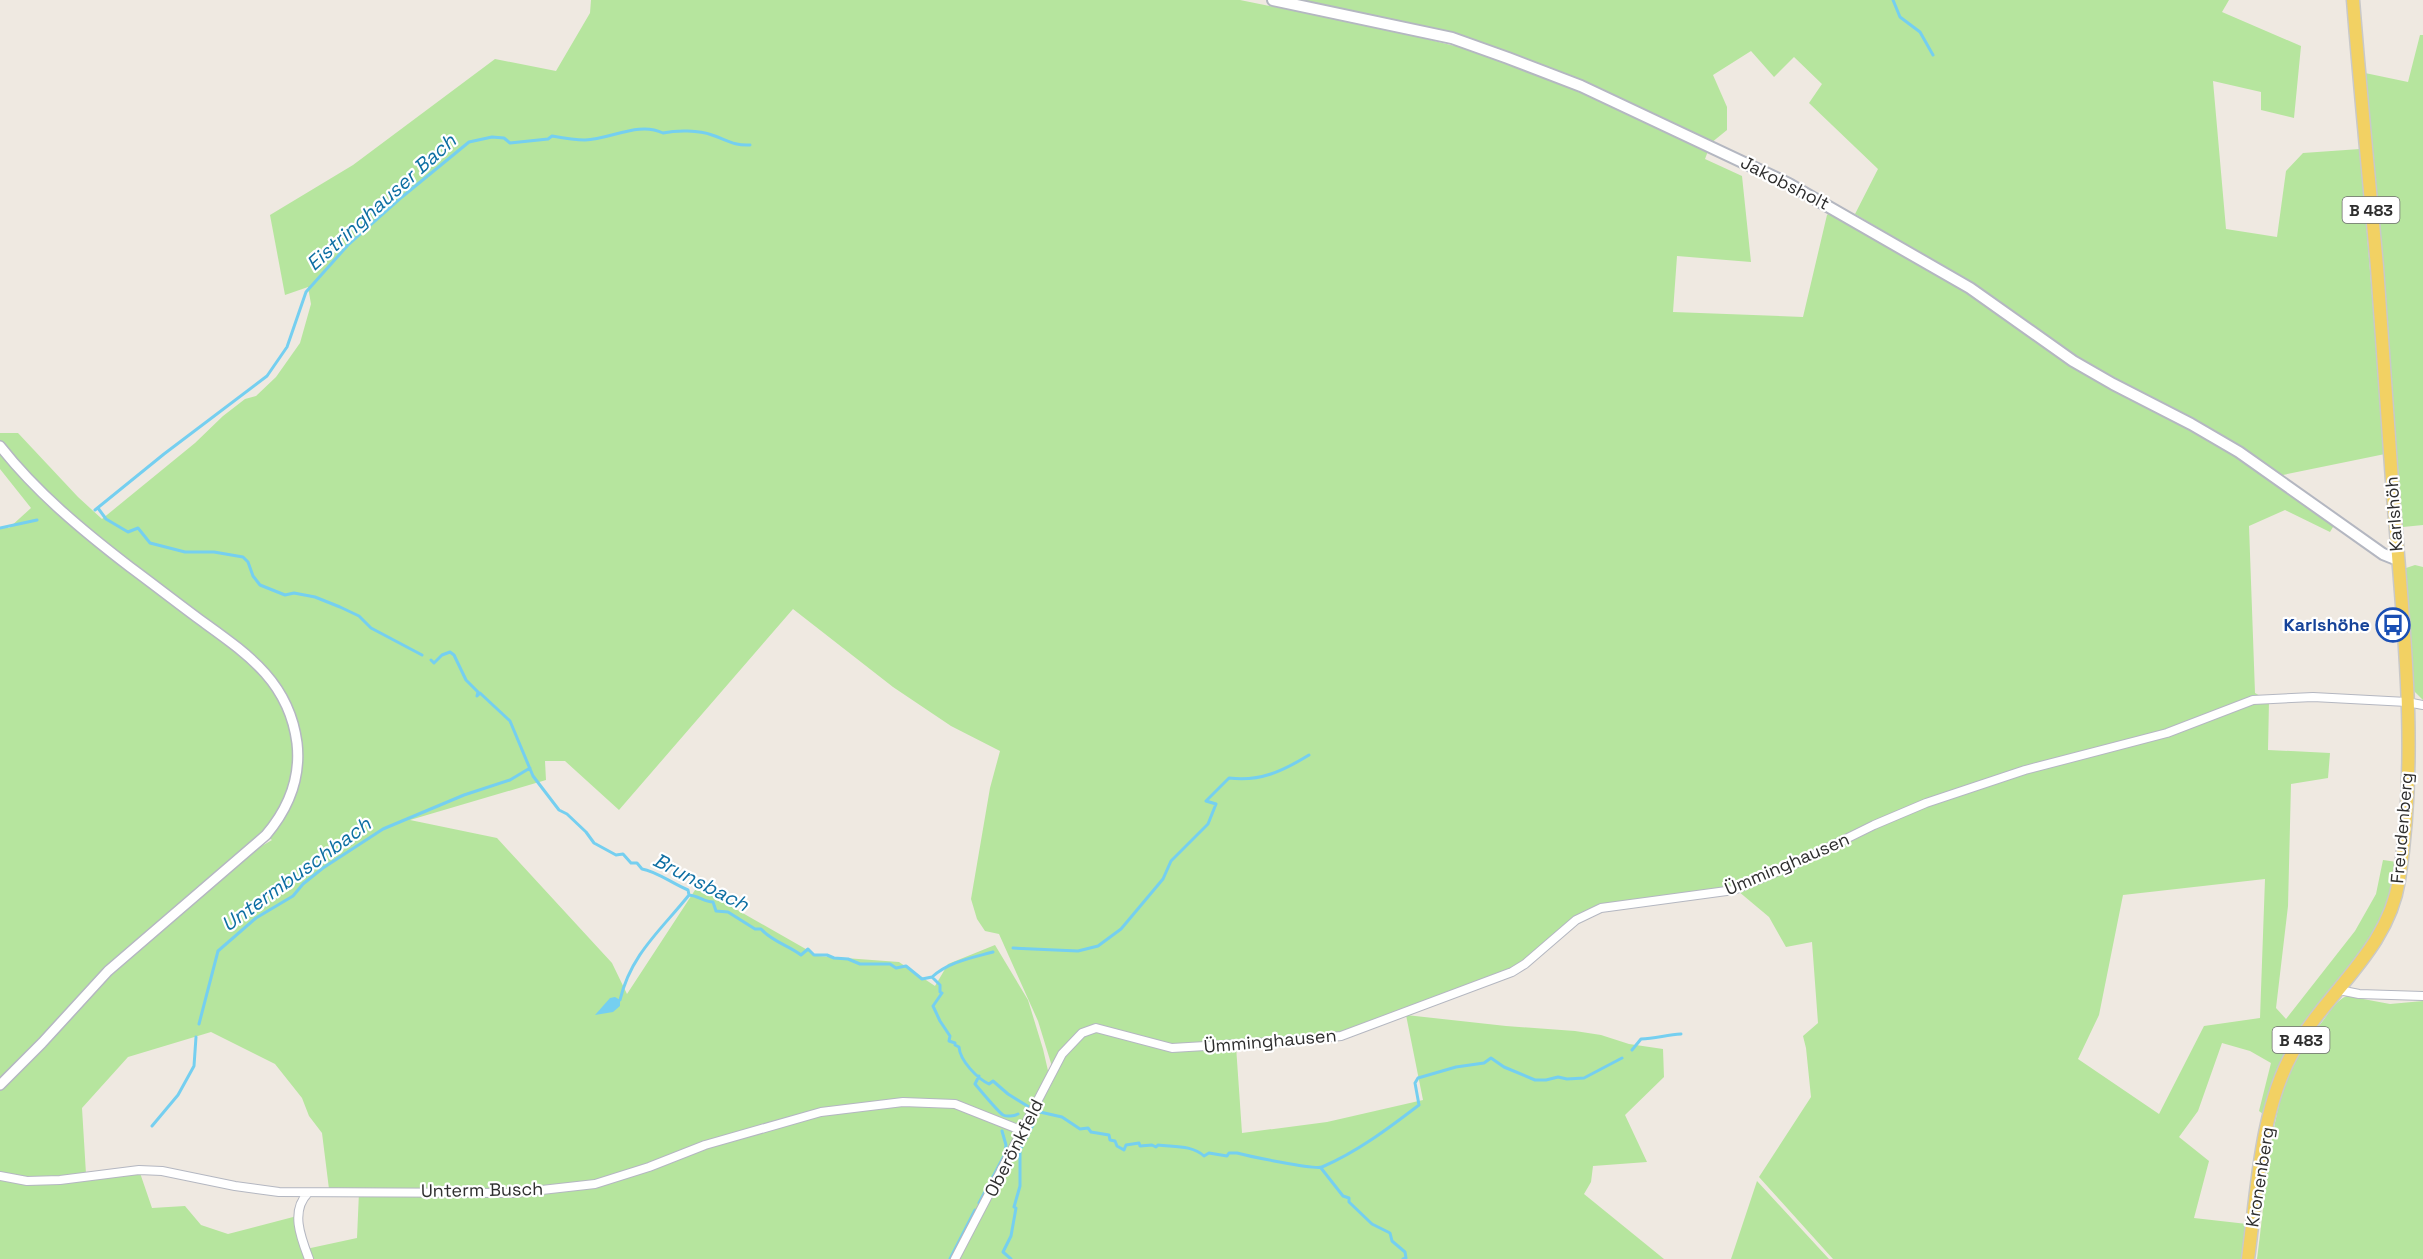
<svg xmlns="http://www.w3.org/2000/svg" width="2423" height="1259" viewBox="0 0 2423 1259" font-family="'Space Grotesk',sans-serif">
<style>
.green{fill:#b6e59e;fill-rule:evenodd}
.water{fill:#75cff0}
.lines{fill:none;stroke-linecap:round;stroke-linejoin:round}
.stream{stroke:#75cff0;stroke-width:3}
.minor-casing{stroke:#b4b7c1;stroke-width:10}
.tertiary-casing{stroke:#b4b7c1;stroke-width:12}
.secondary-casing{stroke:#b4b7c1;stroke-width:14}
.primary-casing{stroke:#c9c9c9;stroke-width:15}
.minor{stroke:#fff;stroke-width:8}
.tertiary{stroke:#fff;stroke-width:9}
.secondary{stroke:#fff;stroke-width:10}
.primary{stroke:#f2d163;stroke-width:12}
.labels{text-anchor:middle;stroke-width:4.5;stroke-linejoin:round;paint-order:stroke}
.shield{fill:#fff;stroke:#6d6d6d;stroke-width:1.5}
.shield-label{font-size:16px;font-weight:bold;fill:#2e2e2e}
.street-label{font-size:18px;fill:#2e2e2e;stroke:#fff}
.transit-label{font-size:18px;font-weight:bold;fill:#164399;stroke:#fff;text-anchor:end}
.water-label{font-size:20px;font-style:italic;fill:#0d6fa3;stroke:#fff}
</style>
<rect width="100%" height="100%" fill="#efe9e1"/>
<path class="green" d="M591,0H1240L1389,30L1455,46L1457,33L1299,0H2229L2222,12L2301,46L2294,118L2261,110V92L2213,81L2226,229L2277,237L2286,171L2303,153L2360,149L2385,454L2278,476L2241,450L2192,422L2113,383L2075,359L1957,275L1855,214L1878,169L1809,103L1822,84L1794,57L1774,77L1751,51L1713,75L1727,107V130L1711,143L1705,159L1742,176L1751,262L1677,256L1673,312L1803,317L1827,215L1830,212L1844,215L1970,288L2073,361L2113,384L2191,424L2239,452L2336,522L2330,532L2285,510L2249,526L2255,693L2269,701L2268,750L2330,753L2328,778L2291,784L2288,906L2276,1008L2286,1019L2355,931L2376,894L2383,860L2397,862C2394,877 2392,893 2387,907C2370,957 2317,1001 2290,1045C2277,1066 2271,1091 2263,1114L2259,1111L2271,1063L2250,1051L2222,1043L2198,1111L2179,1137L2209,1161L2194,1218L2247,1224L2242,1259H1833L1759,1177L1811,1097L1806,1048L1803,1036L1818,1023L1812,942L1786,947L1769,917L1738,891L1771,875C1755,881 1740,890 1724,893C1679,902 1630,896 1588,913C1562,923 1537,957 1512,972L1341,1036L1304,1040L1172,1048L1120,1033L1171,1049L1236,1046L1242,1133L1327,1122L1423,1100L1406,1015L1506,1026L1575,1031L1601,1035L1629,1044L1663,1049L1664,1077L1625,1115L1647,1162L1593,1166L1591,1182L1584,1194L1664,1259H958L1052,1083C1059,1066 1072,1030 1095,1029C1101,1029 1108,1031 1114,1032C1080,1021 1065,1044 1054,1073L1038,1021L999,934L985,931L977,919L971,899L990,788L1000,751L951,726L893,687L793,609L619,810L565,761H545L546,780L410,820L497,838L612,963L627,994L697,887L818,956L899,962L935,986L948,964L995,945L1028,1000L1043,1049L1049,1075L1021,1127L956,1101L906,1098L820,1108L704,1143L649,1164L595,1181L513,1190L329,1189L322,1133L309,1116L302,1098L275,1064L211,1032L128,1057L82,1108L86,1174L26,1178L0,1173V1089L94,990L126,960L248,854L272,840L266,836L88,986L40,1042L0,1082V527L9,528L31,508L0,469V433H18L78,497L102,519L195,443L223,416L245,399L256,396L276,377L300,343L311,304L308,287L285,295L270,215L353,165L495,59L556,71L590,13ZM260,661C278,682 292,703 299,729L296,731L281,693L256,663ZM2265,879L2260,1018L2204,1026L2159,1114L2078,1059L2099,1015L2123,895Z
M2420,35H2423V525L2403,527L2365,73L2408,82Z
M2415,565L2423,567V700L2414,691L2406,568Z
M2347,996L2390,1004L2423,1001V1259H2257C2265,1203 2268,1133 2286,1081C2293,1059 2307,1040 2322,1022C2329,1013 2336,1000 2347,996Z
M903,1102L955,1104L1023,1131L955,1259H0V1178L32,1183L139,1170L152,1208L185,1206L201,1225L228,1234L297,1216L306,1249L357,1238L359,1192L515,1193L595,1184L705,1145L821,1112Z
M1757,1181L1829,1259H1731Z"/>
<path class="water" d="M615,997L620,1000V1006L613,1012L595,1015L610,998Z"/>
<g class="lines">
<path class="stream" d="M1893,0L1900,17L1920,32L1933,55
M98,508L106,519L128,532L138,528L150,543L185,552H214L243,557L248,562L253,576L260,585L285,595L294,593L315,597L340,607L359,616L371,628L422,655
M95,510L164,454L267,376L287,347L306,292L348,245L402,197L469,142L492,137L504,138L510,143L548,139L552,136C563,138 574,140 585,140C611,139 639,121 663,133C677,130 699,130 712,135C727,140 734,146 750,145
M0,528L37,520
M431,660L434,663L442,655L450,652L454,655L466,680L478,692L477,696L480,693L510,721L533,776L559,810L567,814L586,832L594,843L616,855L623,854L631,863H637L642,869C656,871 673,884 688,890L689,895C699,896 704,902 713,902L716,911L728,912L755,929H761C773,942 788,945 801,955L808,949L814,955H827L834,958L848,959L860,964H890L896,968L906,966L922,979L932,977L940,985V992L942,993L933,1006L940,1021L950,1036L949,1041L955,1043V1045L959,1047C960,1061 978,1079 989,1084L993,1081L1008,1094L1029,1107
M1013,948L1078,951L1098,946L1121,929L1163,879L1171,861L1208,824L1216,804L1206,801L1229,778C1260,782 1283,771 1309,755
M932,977C948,962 971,958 993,952
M616,1002L620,1000C631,954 661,930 689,895
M199,1024L218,951L256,918L293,896L303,884L323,868L383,829L464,795L510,780L530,768
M1632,1050L1641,1039C1656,1038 1667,1035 1681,1034
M979,1076L975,1084C980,1090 999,1112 1003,1115C1007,1117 1014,1116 1018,1114
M1040,1112L1062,1117L1080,1129L1088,1128L1091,1132L1109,1135L1110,1140L1115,1141L1117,1146L1124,1150L1126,1145L1139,1143L1140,1146L1152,1145L1156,1147L1158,1145C1174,1147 1192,1145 1204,1156L1209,1153L1227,1156L1229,1153H1237C1248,1156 1315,1170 1322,1167C1357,1152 1389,1128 1419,1105L1415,1083L1418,1078L1456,1067L1484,1063L1491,1058L1504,1067L1535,1080H1546L1558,1077L1567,1079L1584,1078L1622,1058
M152,1126L178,1095L194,1066L196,1037
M1321,1168L1343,1196L1349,1198V1202L1372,1224L1390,1233L1392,1241L1405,1252L1406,1258L1403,1259
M979,1203L1005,1154L1006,1145L1002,1131
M950,1259L975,1210
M1011,1259L1003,1252L1011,1236L1016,1208L1014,1207L1020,1186V1150L1034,1123"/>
<defs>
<path id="minor" d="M2339,990L2359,994L2423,996
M0,1176L27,1181L60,1180L139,1170L162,1171L235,1186L279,1192L515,1193L595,1184L649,1167L705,1145L821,1112L903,1102L955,1104L1023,1131
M308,1193C290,1211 301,1238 309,1259
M955,1259L1062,1054L1082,1033L1096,1028L1172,1048L1304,1040L1341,1036L1512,972L1525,964L1576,920L1601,908L1734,890L1797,863L1874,825L1926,803L2025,770L2167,733L2253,700L2313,697L2407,702L2423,705"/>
<path id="tertiary" d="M0,446C36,492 83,531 130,567C153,584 176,602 199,619C246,653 289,681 297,743C301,778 288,809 266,835L108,971L42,1043L0,1085"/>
<path id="secondary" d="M1273,0L1452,38L1508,58L1581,86L1789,184L1970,288L2073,361L2113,384L2191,424L2239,452L2383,554L2398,560"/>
<path id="primary" d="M2248,1259C2257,1192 2260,1109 2294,1050C2327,991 2388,951 2399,880C2419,753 2403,622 2393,495C2387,419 2383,343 2377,267C2369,178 2360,89 2353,0"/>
</defs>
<use href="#minor" class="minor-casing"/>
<use href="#tertiary" class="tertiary-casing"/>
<use href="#secondary" class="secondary-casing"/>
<use href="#primary" class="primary-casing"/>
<use href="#minor" class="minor"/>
<use href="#tertiary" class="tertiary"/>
<use href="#secondary" class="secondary"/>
<use href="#primary" class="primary"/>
</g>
<defs>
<symbol id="bus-ring" viewBox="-11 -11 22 22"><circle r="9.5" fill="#fff" stroke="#1a4fb4" stroke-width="1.5"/><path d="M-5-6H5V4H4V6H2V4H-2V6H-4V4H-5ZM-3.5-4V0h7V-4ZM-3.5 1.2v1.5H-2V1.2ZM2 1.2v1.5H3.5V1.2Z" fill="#1a4fb4"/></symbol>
</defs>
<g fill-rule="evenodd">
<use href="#bus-ring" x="2374" y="606" width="38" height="38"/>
</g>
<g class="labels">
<g class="shield">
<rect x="2342.5" y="197" width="57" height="26" rx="4.5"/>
<rect x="2272.5" y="1027" width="57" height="26" rx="4.5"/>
</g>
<g class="shield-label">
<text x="2371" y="216">B 483</text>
<text x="2301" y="1046">B 483</text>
</g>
<g class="street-label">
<text transform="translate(1785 183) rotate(27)" y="6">Jakobsholt</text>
<text transform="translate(2394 514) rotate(-94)" y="6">Karlshöh</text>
<text transform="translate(2402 828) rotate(-85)" y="6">Freudenberg</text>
<text transform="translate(1787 864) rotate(-23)" y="6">Ümminghausen</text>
<text transform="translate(1270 1041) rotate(-5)" y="6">Ümminghausen</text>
<text transform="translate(1014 1148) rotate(-63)" y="6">Oberönkfeld</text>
<text transform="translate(2260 1177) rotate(-81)" y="6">Kronenberg</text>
<text transform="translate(482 1190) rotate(-1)" y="6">Unterm Busch</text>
</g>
<g class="transit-label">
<text x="2370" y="631">Karlshöhe</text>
</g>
<g class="water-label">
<text transform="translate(381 202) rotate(-42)" y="7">Eistringhauser Bach</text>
<text transform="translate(296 874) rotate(-36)" y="7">Untermbuschbach</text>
<text transform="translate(701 882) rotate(27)" y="7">Brunsbach</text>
</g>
</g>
</svg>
